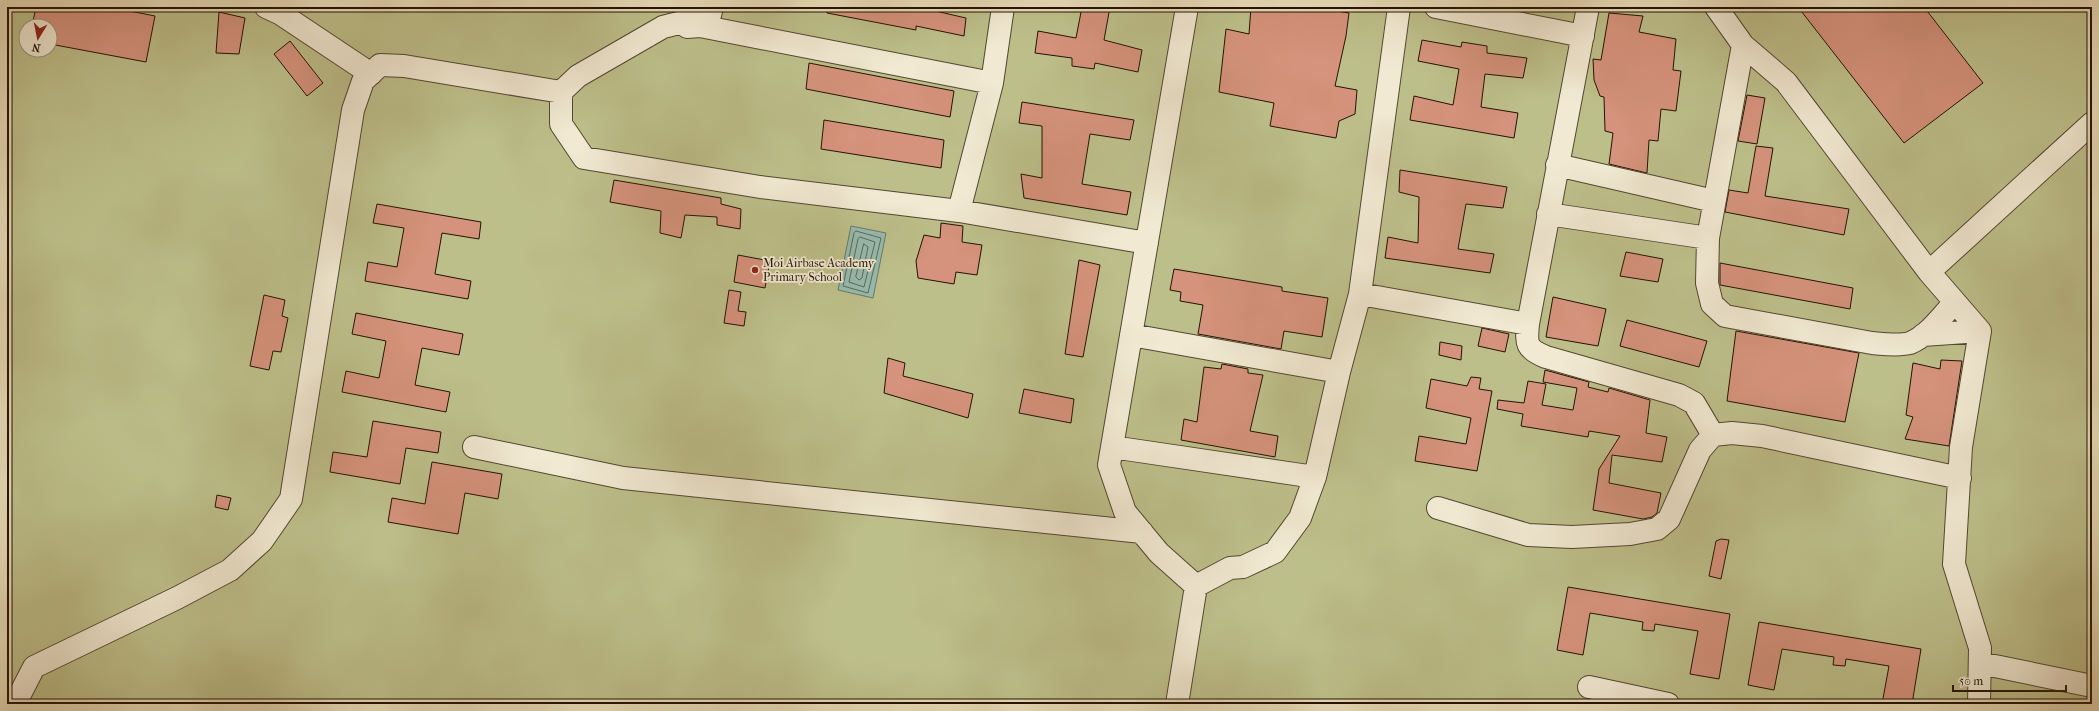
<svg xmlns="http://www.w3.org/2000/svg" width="2099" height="711" viewBox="0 0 2099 711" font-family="'IM FELL French Canon',serif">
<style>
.green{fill:#bdbf8a;stroke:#706946;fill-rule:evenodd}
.water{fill:#97bcaf;stroke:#68786a}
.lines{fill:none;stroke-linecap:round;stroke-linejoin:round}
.shore{stroke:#5c6859;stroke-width:1}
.building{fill:#d5927c;stroke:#221303}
.minor-casing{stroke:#544630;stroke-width:24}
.minor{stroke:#f1e9d2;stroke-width:22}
.poi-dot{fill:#8f2418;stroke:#f1e9d2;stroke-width:1.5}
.labels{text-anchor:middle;stroke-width:3.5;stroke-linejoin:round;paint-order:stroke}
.poi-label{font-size:12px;fill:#221303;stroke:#f1e9d2;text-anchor:start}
</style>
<rect width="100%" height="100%" fill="#e9ddb9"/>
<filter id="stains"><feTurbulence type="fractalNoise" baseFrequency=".005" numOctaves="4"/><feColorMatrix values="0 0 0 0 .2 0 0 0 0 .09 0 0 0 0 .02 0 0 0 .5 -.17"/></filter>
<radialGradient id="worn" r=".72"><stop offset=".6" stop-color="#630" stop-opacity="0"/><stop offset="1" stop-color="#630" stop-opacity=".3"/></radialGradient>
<path class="green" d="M7,7H2092V704H7ZM26,26H50V50H26Z"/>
<path class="water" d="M851,226L886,233L873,298L838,290Z"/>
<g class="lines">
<path class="shore" d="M856,231L881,238L868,293L843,286L854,233Z
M860,237L875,242L864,287L849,282L858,239Z
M864,244L868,247L862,278L859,280L856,277Z"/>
</g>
<path class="building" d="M36,7H109L155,16L146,62L50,44V26H32Z
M828,7H918L966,18L964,36L916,26V30L827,13Z
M1082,7H1110L1104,40L1142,50L1138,72L1095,63L1094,69L1072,66V58L1035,53L1038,31L1076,38Z
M1251,7H1312L1349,13L1346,36L1335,86L1357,90L1355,114L1339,121L1336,138L1270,126L1274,103L1219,92L1226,29L1249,34Z
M1798,7H1924L1983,83L1904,143Z
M219,12L245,18L239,54L216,53Z
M1609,13L1643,16L1639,32L1676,39L1673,70L1681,71L1676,111L1661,109L1658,141L1649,140L1647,173L1609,164L1613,133L1605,131L1604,97L1600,96L1594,80L1593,59L1601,60Z
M1422,40L1461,47L1462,42L1487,46V53L1527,58L1523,78L1485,74L1481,107L1518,113L1514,138L1410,120L1414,96L1453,105L1459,69L1418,61Z
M290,41L323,83L307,96L274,54Z
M809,63L954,91L950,117L806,89Z
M1747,95L1765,98L1757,144L1738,141Z
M1022,102L1134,120L1130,140L1090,134L1082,184L1131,192L1127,215L1024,198L1021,174L1042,178V126L1019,123Z
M824,120L944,140L941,168L821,149Z
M1756,146L1773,148L1765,196L1849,209L1844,235L1725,212L1729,190L1748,193Z
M1400,170L1507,187L1503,208L1466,204L1458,249L1494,254L1490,273L1385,258L1388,237L1418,243L1419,197L1399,192Z
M614,180L721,198V204L741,209L740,229L717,225V217L685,215L681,238L660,233L661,211L610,202Z
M377,204L481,222L479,239L442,233L435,274L471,281L468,299L365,281L368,262L397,267L404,228L373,223Z
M941,223L963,226L962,242L982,245L977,275L956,272L954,284L918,278L916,261L924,235L940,238Z
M1626,252L1663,259L1658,282L1620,276Z
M738,255L770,261L765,288L734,282Z
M1079,260L1100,265L1083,357L1065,354Z
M1720,263L1853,288L1850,309L1720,285Z
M1174,269L1282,287V291L1328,298L1322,337L1284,331L1281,349L1198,334L1203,305L1180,301L1181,292L1170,290Z
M729,290L741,292L738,311L746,312L744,326L724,323Z
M264,295L285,300L282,316L288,318L281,352L273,351L269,370L250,366Z
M1553,297L1606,309L1598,346L1546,337Z
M356,313L463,334L459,355L422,348L415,385L450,392L446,412L342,392L346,371L379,378L386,341L352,334Z
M1627,320L1707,341L1699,367L1620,346Z
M1482,328L1509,334L1505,352L1478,346Z
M1736,331L1859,353L1845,422L1727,401Z
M1440,342L1462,346L1461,360L1439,355Z
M888,358L905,363L903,376L973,394L968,418L884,393Z
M1941,360L1962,361L1949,446L1905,439L1913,417L1906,415L1913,363L1940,369Z
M1222,364L1248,369V373L1263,375L1250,431L1278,436L1275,457L1181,440L1184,419L1197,422L1204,367L1221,369Z
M1545,370L1589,382L1588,387L1608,392L1609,388L1650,400L1646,433L1667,437L1662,462L1612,455L1609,483L1661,493L1657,513L1652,517L1643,519L1593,510L1599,469L1620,436L1589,431L1588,437L1521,426L1523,414L1497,409L1498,400L1524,403L1528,381L1546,384L1542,405L1573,410L1577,388L1543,382Z
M1471,377L1481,378L1479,389L1492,391L1477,471L1415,461L1419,436L1466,444L1471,418L1426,408L1431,379L1467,386Z
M1024,389L1074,399L1071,423L1019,413Z
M373,421L441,432L438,453L406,448L400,484L330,472L333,452L367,457Z
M432,462L502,474L498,499L465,493L458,534L388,522L392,498L425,504Z
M217,495L231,498L228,510L215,507Z
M1721,539L1729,540L1721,579L1709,576L1716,541Z
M1568,587L1730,614L1719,679L1690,674L1698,631L1655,624L1654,631L1642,630L1643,622L1590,613L1583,655L1557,650Z
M1759,622L1921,649L1912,704H1882L1889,666L1846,659L1845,666L1833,665L1834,657L1782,649L1774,690L1748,685Z"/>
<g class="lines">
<defs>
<path id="minor" d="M266,7L281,14L371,74
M1436,7L1583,36
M1588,7L1528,324C1526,344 1526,349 1546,357L1679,395L1694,403L1713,435
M1716,7L1743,45L1786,82L1929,272L1980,331L1961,447L1954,564L1980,648L1979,704
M687,27L700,26L992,83
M1743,45L1708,238L1707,283L1712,304L1725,316L1872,343C1884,344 1899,346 1910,343C1928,336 1942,316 1954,303
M561,92V124L584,158L760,187L959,211L1147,243
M1557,165L1714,201
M959,211L992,83L1003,7
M1548,214L1708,238
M1929,272L2092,123
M1360,294L1528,324
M1131,335L1339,372
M1923,335L1980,331
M474,447L623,478L1142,532
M1112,447L1315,477L1300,518L1275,552L1243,567L1230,568L1196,586L1159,553L1125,512L1109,465Z
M1112,447L1187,7
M1315,477L1339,372L1360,294L1399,7
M1438,508L1528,535L1572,537L1630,534L1657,529L1669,519L1700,450L1713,435L1732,433L1762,436L1960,478
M1980,663L2092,686
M1589,687L1668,704
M15,704L34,667L177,598L230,570L262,541L291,499L353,110L363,81L380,65L404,66L561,92L578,76L663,27L710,15L712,7
M1177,704L1196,586"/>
</defs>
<use href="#minor" class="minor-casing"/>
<use href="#minor" class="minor"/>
</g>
<circle class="poi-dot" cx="755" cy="270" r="4"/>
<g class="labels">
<g class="poi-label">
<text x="763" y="267">Moi Airbase Academy<tspan x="763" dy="14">Primary School</tspan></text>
</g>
</g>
<rect width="2099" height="711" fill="none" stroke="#e9ddb9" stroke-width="24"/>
<rect x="8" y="8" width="2083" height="695" fill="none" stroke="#221303" stroke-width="2"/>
<rect x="12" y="12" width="2075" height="687" fill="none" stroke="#221303"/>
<g transform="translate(38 38) rotate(190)"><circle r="19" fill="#f1e9d2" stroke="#9e937f"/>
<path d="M0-3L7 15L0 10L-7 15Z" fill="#8f2418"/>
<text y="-6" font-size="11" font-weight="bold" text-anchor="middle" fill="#221303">N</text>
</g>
<path d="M1953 685v6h113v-6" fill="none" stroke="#221303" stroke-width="2"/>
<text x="1959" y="685" font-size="12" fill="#221303" stroke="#f1e9d2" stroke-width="3" paint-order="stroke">50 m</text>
<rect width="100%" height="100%" filter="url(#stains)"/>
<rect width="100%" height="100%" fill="url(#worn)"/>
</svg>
